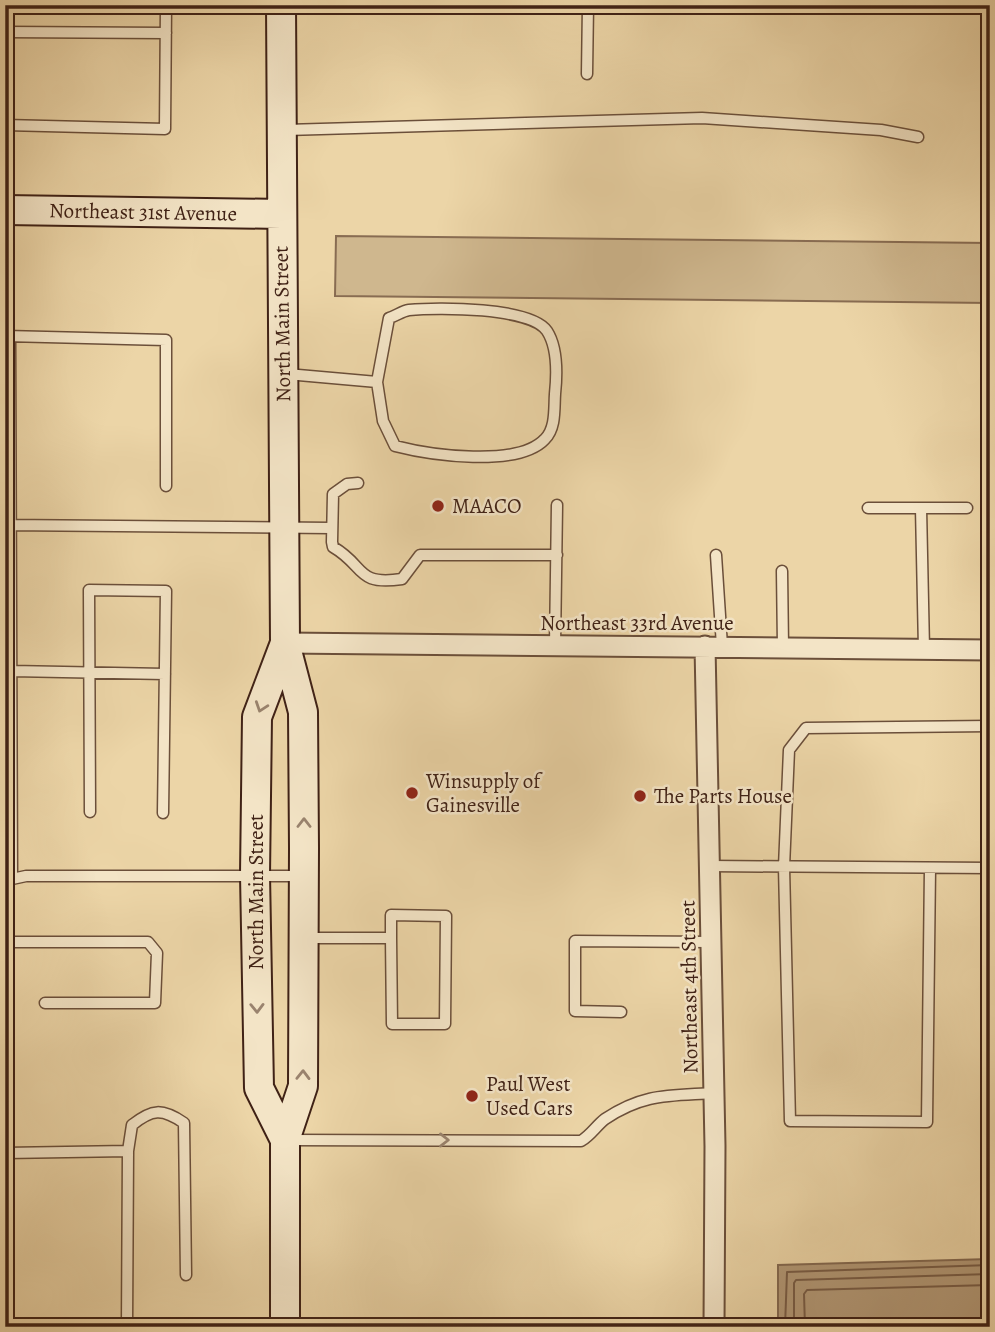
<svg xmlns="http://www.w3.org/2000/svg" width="995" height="1332" viewBox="0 0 995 1332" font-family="Alegreya,serif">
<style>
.green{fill:#cfb78e;stroke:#886c52;stroke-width:2}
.water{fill:#b29876;stroke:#846950;stroke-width:2}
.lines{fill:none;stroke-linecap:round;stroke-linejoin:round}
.shore{stroke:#795d46;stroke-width:2}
.lane-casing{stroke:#6b4f3a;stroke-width:13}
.street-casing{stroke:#6b4f3a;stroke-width:23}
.secondary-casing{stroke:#402216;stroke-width:32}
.lane{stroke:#f3e4c6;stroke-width:10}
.street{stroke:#f3e4c6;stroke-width:19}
.secondary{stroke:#f3e4c6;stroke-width:28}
.oneway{stroke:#9a836e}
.poi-dot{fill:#8f2418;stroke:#f3e4c6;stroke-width:2.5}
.labels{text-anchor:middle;stroke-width:5;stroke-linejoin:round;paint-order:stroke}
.street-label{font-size:21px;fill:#402216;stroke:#f3e4c6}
.poi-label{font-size:21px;fill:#402216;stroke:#f3e4c6;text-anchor:start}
</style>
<rect width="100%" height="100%" fill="#ecd5a7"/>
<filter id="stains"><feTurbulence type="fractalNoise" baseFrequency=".00286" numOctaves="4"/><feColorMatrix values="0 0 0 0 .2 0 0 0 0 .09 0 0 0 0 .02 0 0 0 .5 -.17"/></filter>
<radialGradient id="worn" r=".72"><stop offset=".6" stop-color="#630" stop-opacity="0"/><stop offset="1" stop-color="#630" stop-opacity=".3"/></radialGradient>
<path class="green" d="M336,236L990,243V303L335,296Z"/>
<path class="water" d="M989,1259V1327H778V1265Z"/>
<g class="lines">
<path class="shore" d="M785,1327L787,1272L990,1265
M794,1327V1283L796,1280L990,1274
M805,1327L804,1294L807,1290L990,1285"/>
<defs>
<path id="lane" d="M5,32L166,33
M587,74L588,5
M5,125L165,129L166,5
M286,130L702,118L881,130L918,137
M6,336L166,340V486
M10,336L12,879
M287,374L377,382L389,318C396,316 402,311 409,310C437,307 531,307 547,331C558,348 557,375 555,394C554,409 556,428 545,439C518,468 430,455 395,446L383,421L377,382
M358,483L347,484L333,494L332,542L333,547C366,566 355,586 402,579L420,555H557
M868,508H921L924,649
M921,508H967
M6,525L331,528
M716,555L722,646
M782,571L783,647
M555,645L557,505
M12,671L165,674
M90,812L89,590L166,591L163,813
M710,866L990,868
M930,868L927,1122L790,1121L784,867L789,750L806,728L990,726
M5,886L12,879L26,876H302
M304,938H391L392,1024H445L446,916L391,915V938
M5,942H148L157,953L155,1003H45
M621,1012L575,1011V941L711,942
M289,1140L581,1141C591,1135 596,1126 605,1119C644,1093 669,1096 714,1093
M5,1153L128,1151
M127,1327L128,1151L132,1125C152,1109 162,1108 184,1123L186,1275"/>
<path id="street" d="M285,643L990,650
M705,646L715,1146L714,1327"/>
<path id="secondary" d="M281,5L285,643L303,712L304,848L303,1086L285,1140V1327
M5,210L281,214
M285,643L257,717L255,875L259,1088L285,1140"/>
</defs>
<use href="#lane" class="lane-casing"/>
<use href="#street" class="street-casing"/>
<use href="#secondary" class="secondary-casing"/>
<use href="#lane" class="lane"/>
<use href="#street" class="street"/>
<use href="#secondary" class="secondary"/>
</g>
<defs><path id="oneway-chevron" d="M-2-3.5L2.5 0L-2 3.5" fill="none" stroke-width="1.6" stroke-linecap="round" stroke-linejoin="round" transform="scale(1.75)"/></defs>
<g class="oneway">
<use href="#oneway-chevron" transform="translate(261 707) rotate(109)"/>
<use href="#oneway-chevron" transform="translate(304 823) rotate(-90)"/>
<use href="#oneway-chevron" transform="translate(257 1008) rotate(89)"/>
<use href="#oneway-chevron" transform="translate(303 1075) rotate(-89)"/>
<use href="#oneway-chevron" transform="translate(444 1140)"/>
</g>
<g class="poi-dot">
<circle cx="438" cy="506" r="7"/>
<circle cx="412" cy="793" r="7"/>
<circle cx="640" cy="796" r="7"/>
<circle cx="472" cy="1096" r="7"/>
</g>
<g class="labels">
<g class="street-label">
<text transform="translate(143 212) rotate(1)" y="7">Northeast 31st Avenue</text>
<text transform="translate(282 324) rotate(-91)" y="7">North Main Street</text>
<text x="637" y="630">Northeast 33rd Avenue</text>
<text transform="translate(256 892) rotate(-90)" y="7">North Main Street</text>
<text transform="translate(689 987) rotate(-91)" y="7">Northeast 4th Street</text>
</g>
<g class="poi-label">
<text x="452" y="513">MAACO</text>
<text x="426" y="788">Winsupply of<tspan x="426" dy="24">Gainesville</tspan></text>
<text x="654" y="803">The Parts House</text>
<text x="486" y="1091">Paul West<tspan x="486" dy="24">Used Cars</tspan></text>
</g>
</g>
<rect width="995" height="1332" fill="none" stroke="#ecd5a7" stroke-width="28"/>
<rect x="7" y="7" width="981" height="1318" fill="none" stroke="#402216" stroke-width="3.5"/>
<rect x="14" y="14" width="967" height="1304" fill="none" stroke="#402216" stroke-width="2"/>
<rect width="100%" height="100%" filter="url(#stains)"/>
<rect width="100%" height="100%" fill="url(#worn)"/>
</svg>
